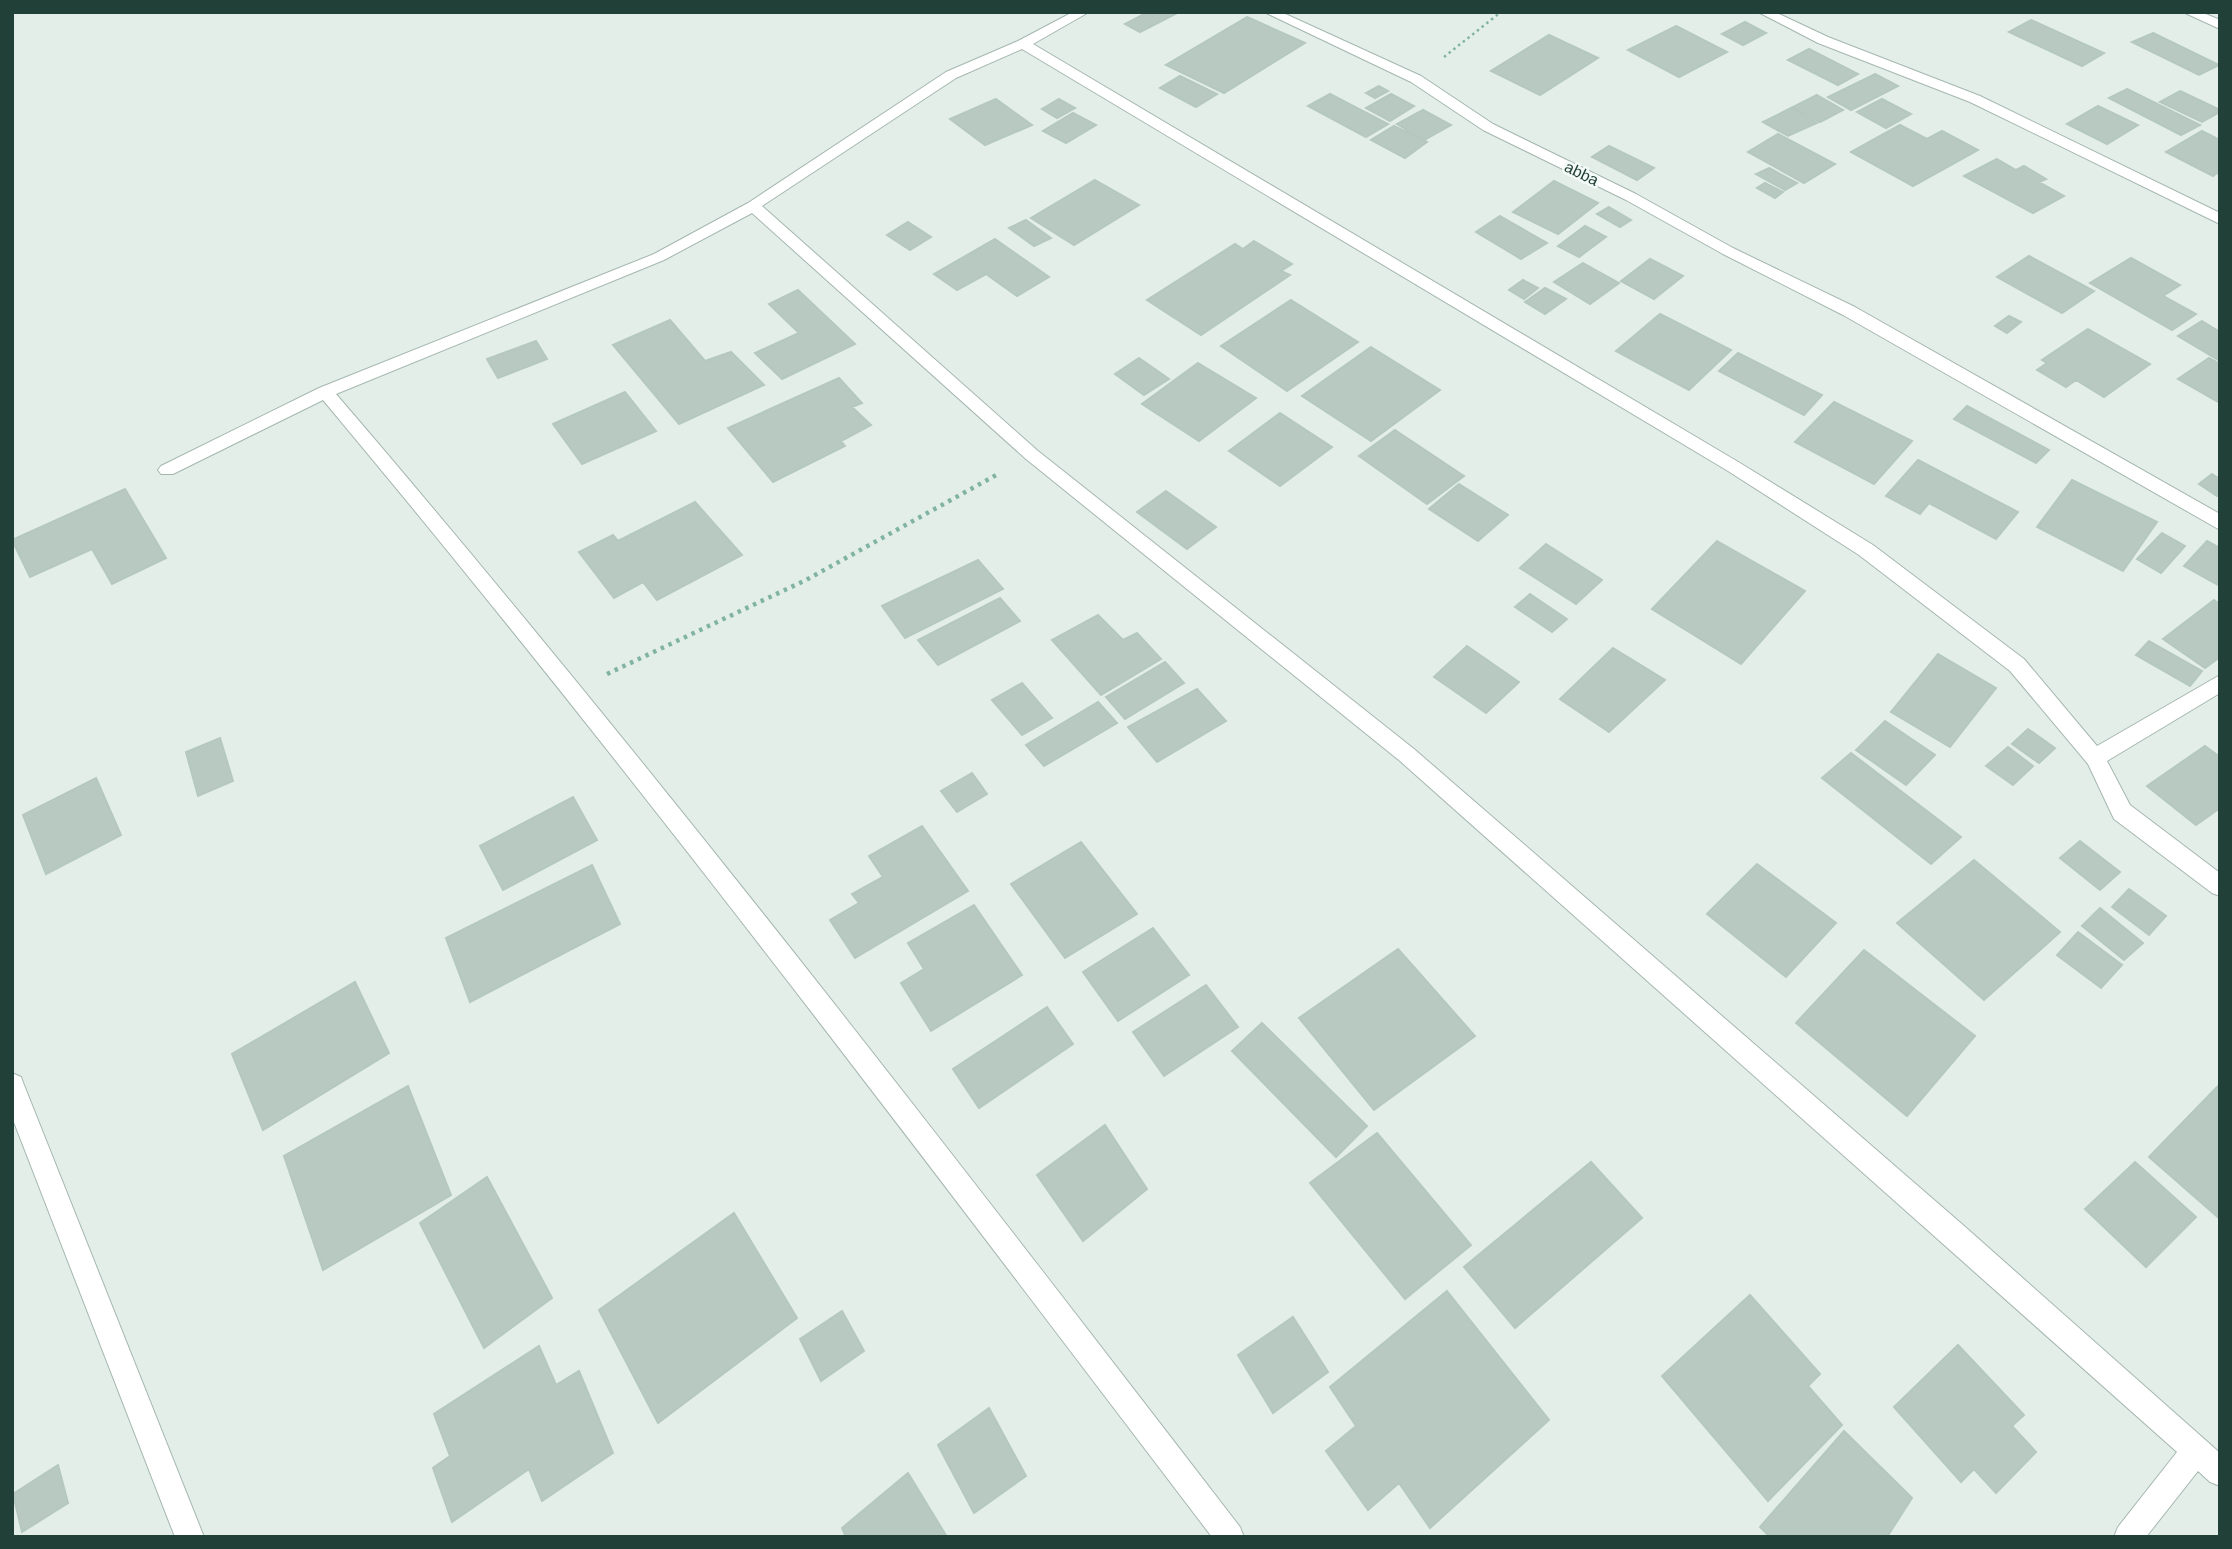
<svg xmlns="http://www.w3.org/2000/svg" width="2232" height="1549" viewBox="0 0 2232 1549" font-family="Helvetica,sans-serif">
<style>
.building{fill:#b8c9c2;stroke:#b5c8c0;stroke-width:2}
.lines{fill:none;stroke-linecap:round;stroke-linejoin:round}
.street-casing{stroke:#a5b6b0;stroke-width:2}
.path-far1{stroke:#81b3a4;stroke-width:2.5;stroke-dasharray:2.5 3.5;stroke-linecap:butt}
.path{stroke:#81b3a4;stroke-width:4.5;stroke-dasharray:3.5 5;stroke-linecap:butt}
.street{fill:#fff;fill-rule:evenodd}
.labels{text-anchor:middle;stroke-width:5;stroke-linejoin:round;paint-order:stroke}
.far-street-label{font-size:16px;fill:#214038;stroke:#f4faf7}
</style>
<rect width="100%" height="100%" fill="#e3eee9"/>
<path class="building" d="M1148,12H1179L1140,32L1125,24Z
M1247,17L1305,43L1224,93L1166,65Z
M2031,20L2104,53L2082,66L2009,32Z
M1745,22L1766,33L1743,45L1722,34Z
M1676,26L1727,52L1679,77L1628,50Z
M2153,33L2219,65L2199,75L2132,42Z
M1549,35L1598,58L1540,95L1491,71Z
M1809,49L1858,74L1838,85L1788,60Z
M1875,74L1898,86L1851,110L1828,97Z
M1180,76L1217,94L1196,107L1160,88Z
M1379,86L1388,91L1375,98L1366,93Z
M2127,89L2200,125L2181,135L2109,98Z
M2180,91L2220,110V112L2202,122L2160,102Z
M1330,94L1388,124L1366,137L1308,106Z
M1391,94L1414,106L1390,121L1366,108Z
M1817,95L1843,110L1820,122L1793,107Z
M996,99L1032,125L985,145L950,119Z
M1059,99L1075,108L1057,118L1042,109Z
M1882,99L1911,114L1886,128L1857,112Z
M2098,106L2138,125L2107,144L2067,124Z
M1791,108L1817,123L1788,136L1763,122Z
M1423,110L1451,125L1424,140L1397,124Z
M1073,113L1096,125L1066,143L1043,131Z
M1900,125L1927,139L1942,131L1978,150L1913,186L1851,152Z
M1394,126L1427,142L1405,158L1371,140Z
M2202,131L2220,140V171L2213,176L2166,152Z
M1778,134L1835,164L1804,183L1748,152Z
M1609,146L1654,168L1637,180L1592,157Z
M1997,159L2016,170L2024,166L2046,179L2039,182L2064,196L2033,213L1964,176Z
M1769,168L1797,183L1785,190L1756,174Z
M1095,180L1139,205L1074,245L1031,218Z
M1554,181L1598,203L1558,234L1513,212Z
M1765,183L1783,192L1775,198L1757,188Z
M1609,207L1631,220L1620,227L1597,214Z
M1500,216L1547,243L1521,259L1476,232Z
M1026,220L1051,238L1034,246L1009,228Z
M908,222L931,237L910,250L887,235Z
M1585,226L1606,237L1579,257L1558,246Z
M995,239L1049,277L1017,296L986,274L957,290L934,274Z
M1254,241L1292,264L1281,271L1290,275L1201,335L1147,300L1235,244L1243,249Z
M2029,256L2094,291L2062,313L1997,277Z
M2131,258L2180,285L2163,296L2196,314L2172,330L2090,283Z
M1650,259L1683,276L1654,299L1621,281Z
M1583,263L1619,283L1590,304L1554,282Z
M1523,280L1538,288L1524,299L1509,290Z
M1545,288L1566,299L1545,314L1525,302Z
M798,290L855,344L782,379L755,353L799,333L769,304Z
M1291,300L1358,342L1287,391L1221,346Z
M1660,314L1731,350L1689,390L1616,351Z
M2009,316L2021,322L2007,333L1995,326Z
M670,320L705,361L731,352L764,385L679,424L613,345Z
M2202,321L2220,332V361L2178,336Z
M2088,329L2150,364L2104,397L2076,380L2066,387L2037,370L2047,363L2042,360Z
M536,341L547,359L498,378L487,359Z
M1371,347L1440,390L1371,441L1302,396Z
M1738,353L1822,395L1804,415L1719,371Z
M1139,358L1169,379L1144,395L1115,374Z
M2209,358L2220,364V403L2178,379Z
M1198,363L1256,398L1199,441L1142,404Z
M839,378L862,403L852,407L871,425L841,441L845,446L773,482L728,428Z
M625,392L656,431L582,464L553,424Z
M1834,402L1912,441L1874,484L1795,442Z
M1967,406L2049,450L2036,463L1954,419Z
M1280,413L1332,447L1280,486L1229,451Z
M1395,430L1464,476L1427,504L1359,456Z
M1918,460L2018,512L1996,539L1929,503L1920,514L1886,496Z
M2212,474L2220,479V494L2217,496L2199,484Z
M2072,480L2157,522L2123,571L2037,527Z
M1459,484L1508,515L1478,541L1429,509Z
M125,489L166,558L112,584L92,549L30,577L12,540Z
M1166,491L1216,527L1187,549L1137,512Z
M695,502L742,555L657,600L643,582L614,598L579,552L613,535L618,541Z
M2162,533L2185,546L2161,573L2137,559Z
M1717,541L1805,591L1741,664L1652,609Z
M2207,541L2220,548V586L2184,566Z
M1546,544L1602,580L1576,604L1520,568Z
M978,560L1003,589L905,638L882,606Z
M1530,594L1567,619L1552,632L1515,607Z
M1000,598L1020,621L938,665L918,640Z
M2214,600L2220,604V657L2205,668L2163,639Z
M1098,615L1123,640L1137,633L1161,659L1101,695L1052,640Z
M2149,641L2202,671L2190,686L2136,655Z
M1467,646L1519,682L1486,713L1434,677Z
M1613,648L1665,680L1609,732L1560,699Z
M1938,654L1996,688L1950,747L1891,712Z
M1165,662L1184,683L1125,719L1106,697Z
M1022,683L1052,718L1022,735L992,700Z
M1197,689L1226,721L1157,762L1128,727Z
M1098,702L1117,723L1044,766L1026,745Z
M1885,721L1935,755L1906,785L1856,750Z
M2028,729L2055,748L2039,763L2012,744Z
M220,738L233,781L198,796L186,752Z
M2205,746L2220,757V808L2196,825L2147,786Z
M2008,747L2033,766L2013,785L1986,766Z
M1851,753L1961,837L1931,864L1822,778Z
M972,773L987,794L957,812L941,791Z
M96,778L121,835L46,874L23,815Z
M573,797L597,840L503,890L480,846Z
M573,797L597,840L503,890L480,846Z
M922,826L968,891L855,958L830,920L859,903L852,894L883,877L869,856Z
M2080,841L2120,872L2100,890L2060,858Z
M1081,842L1137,914L1065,958L1011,884Z
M1974,860L2060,932L1984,1000L1897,923Z
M1757,864L1836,923L1786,977L1707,914Z
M592,865L620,924L470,1002L446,938Z
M2129,889L2166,916L2149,935L2112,907Z
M974,905L1022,975L931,1031L901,983L924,969L908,943Z
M2100,908L2143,943L2124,960L2082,926Z
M1153,928L1189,975L1118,1021L1083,972Z
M2078,932L2122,965L2101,988L2057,955Z
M1398,949L1475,1036L1374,1110L1299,1018Z
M1864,950L1975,1036L1907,1116L1796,1023Z
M355,982L389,1053L263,1130L232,1054Z
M1206,985L1238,1027L1164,1076L1133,1032Z
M1047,1007L1073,1044L979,1108L953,1069Z
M1262,1023L1367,1126L1336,1157L1232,1051Z
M2220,1084V1219L2149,1157Z
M408,1086L451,1195L323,1270L284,1156Z
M1105,1125L1147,1189L1083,1241L1037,1175Z
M1377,1133L1471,1245L1405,1299L1310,1183Z
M1591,1162L1642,1218L1515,1328L1464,1267Z
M2135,1162L2196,1217L2146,1267L2085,1209Z
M487,1177L552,1298L484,1348L420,1223Z
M734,1213L797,1318L658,1423L599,1310Z
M1447,1291L1549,1420L1430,1528L1399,1483L1368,1510L1326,1451L1356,1426L1330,1387Z
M1750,1295L1820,1374L1808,1386L1842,1425L1768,1501L1662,1376Z
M842,1311L864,1351L821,1381L800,1339Z
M1293,1317L1328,1372L1273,1413L1238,1355Z
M1958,1345L2024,1415L2012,1426L2036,1452L1996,1493L1974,1469L1961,1482L1894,1407Z
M539,1346L556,1385L579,1371L613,1453L542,1501L529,1469L452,1522L433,1468L450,1456L434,1414Z
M989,1408L1026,1476L974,1513L938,1445Z
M1844,1431L1912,1498L1887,1537H1770L1760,1527Z
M58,1465L68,1503L22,1532L13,1494Z
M908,1473L947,1537H846L842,1528Z"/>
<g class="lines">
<defs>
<path id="street" d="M1073,12H1089L1033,44L1740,463L1873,545L2024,659L2097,746L2220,675V693L2107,761L2130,805L2220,873V896L2212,893L2114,819L2088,764L2010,671L1859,555L1728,471L1022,49L956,78L762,206L1038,451L1414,749L1963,1225L2220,1453V1486L2210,1482L2198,1471L2146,1537H2114L2118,1527L2177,1452L1400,761L1026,459L752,213L664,260L336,394C651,761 945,1144 1240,1527L1244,1537H1212C920,1154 632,769 323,400L173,474H161L158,470L161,466L319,388L654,254L748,203L946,72L1018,41Z
M1264,12H1281L1421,76L1493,124L1636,194L1733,248L1855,307L2220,514V530L1843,315L1723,254L1626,200L1483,130L1411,82Z
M1758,12H1775L1828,37L1980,96L2220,213V224L1970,102L1818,43Z
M2183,12H2201L2220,20V29Z
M12,1073L21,1077L24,1085L204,1537H175L12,1117Z"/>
</defs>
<use href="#street" class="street-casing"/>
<path class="path-far1" d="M1444,57L1501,12"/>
<path class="path" d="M607,674L806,580L998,474"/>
<use href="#street" class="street"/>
</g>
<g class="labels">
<g class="far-street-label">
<text transform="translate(1582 173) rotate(26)" y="6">abba</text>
</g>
</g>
<rect width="2232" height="1549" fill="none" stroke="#214038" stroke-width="28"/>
</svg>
